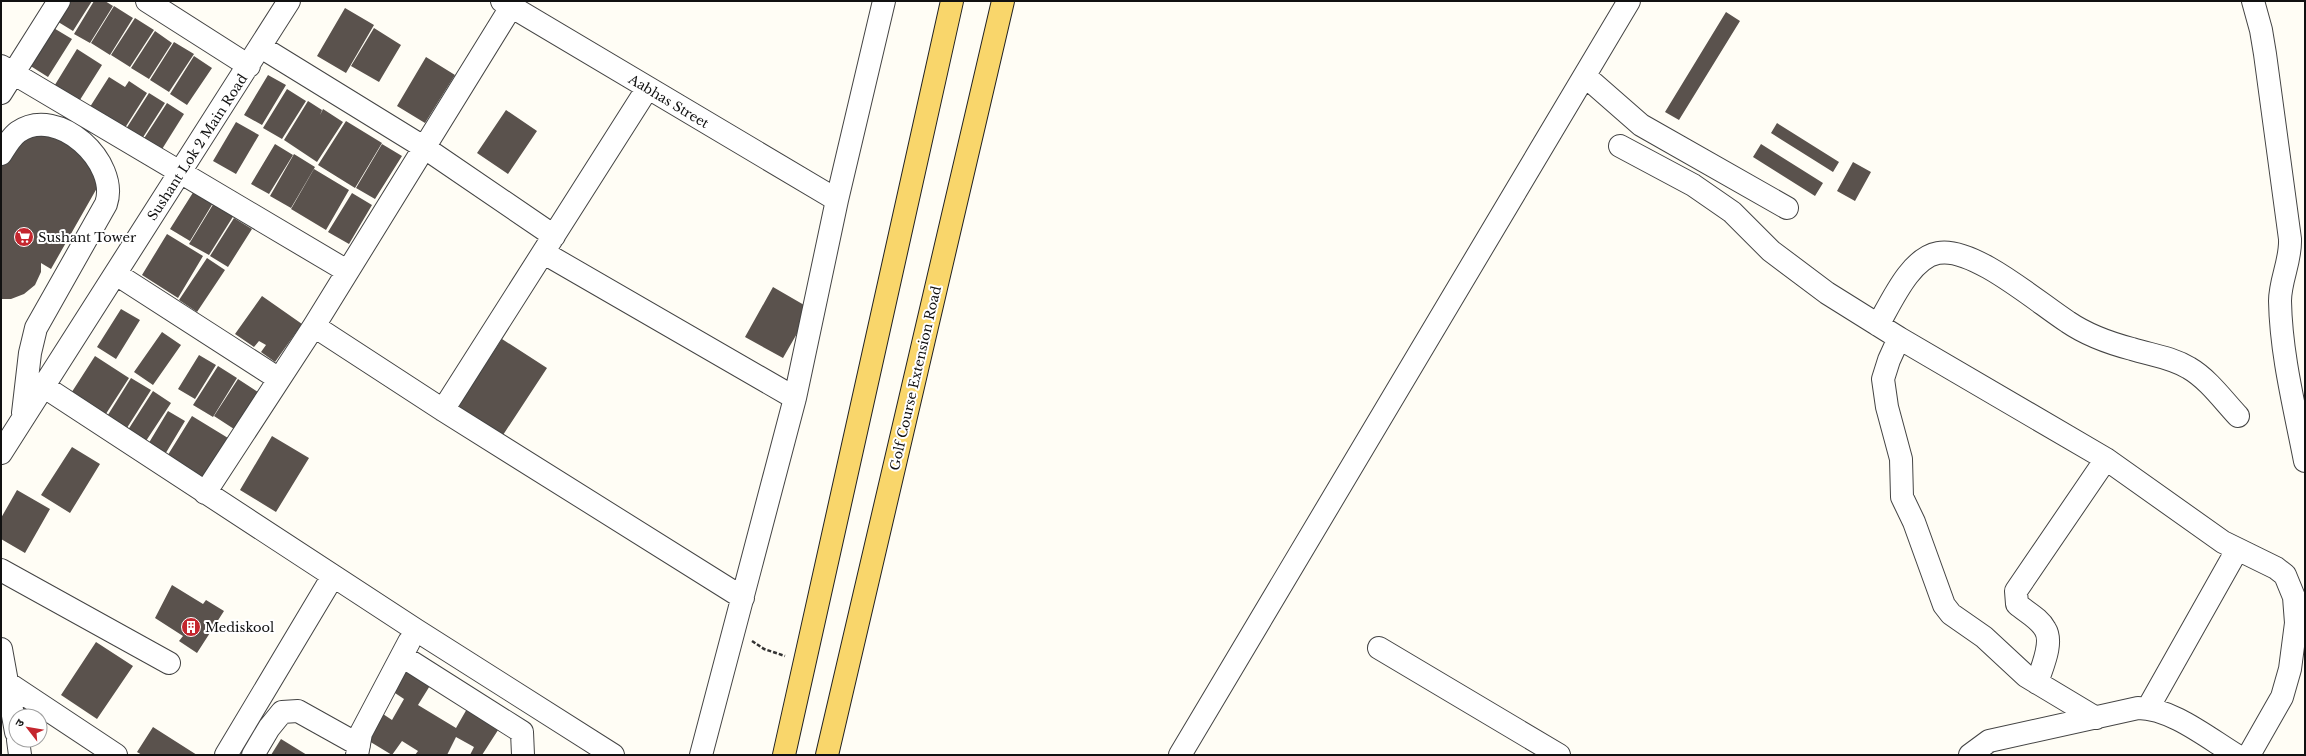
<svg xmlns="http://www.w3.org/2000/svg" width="2306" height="756" viewBox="0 0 2306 756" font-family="'Libre Baskerville','Noto Sans Devanagari',serif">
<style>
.building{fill:#5a524d}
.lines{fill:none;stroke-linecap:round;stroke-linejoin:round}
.minor-casing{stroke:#444;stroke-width:24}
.major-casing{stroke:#222;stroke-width:24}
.path{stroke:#333;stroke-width:2.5;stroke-dasharray:4 2;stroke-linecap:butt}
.minor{stroke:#fff;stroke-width:22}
.major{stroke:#f9d66b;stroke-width:22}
.labels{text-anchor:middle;stroke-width:4;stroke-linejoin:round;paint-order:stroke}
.street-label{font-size:13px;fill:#111;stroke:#fff}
.poi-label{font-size:13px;fill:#111;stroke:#fff;text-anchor:start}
</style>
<rect width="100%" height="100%" fill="#fffdf5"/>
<path class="building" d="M66,1H92L73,31L55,20Z
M94,1H105L113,6L90,43L74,34Z
M114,6L133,18L110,55L91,43Z
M345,8L374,25L346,73L317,56Z
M1726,12L1740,21L1679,120L1665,112Z
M135,18L154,30L130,67L111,55Z
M52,27L72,39L48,77L29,65Z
M374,28L401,45L379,82L351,66Z
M155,31L172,43L149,79L131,68Z
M174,42L194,54L169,92L150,80Z
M77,49L102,65L78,103L53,88Z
M194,56L212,68L187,105L170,94Z
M426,57L455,75L425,123L397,106Z
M268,75L286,85L262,125L244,115Z
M109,77L125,87L129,81L147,93L123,131L104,120L110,110L104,120L88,110Z
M287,89L306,101L282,139L263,128Z
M149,93L165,103L140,142L124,132Z
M308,101L322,110L320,115L323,109L343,122L317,162L284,140Z
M167,103L184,114L159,154L141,143Z
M506,110L537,131L508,174L477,153Z
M346,121L382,143L355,188L318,165Z
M236,122L259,135L236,174L213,161Z
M1777,123L1839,162L1833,172L1771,133Z
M34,131L69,137L93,162L97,188L51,269L41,263V272L35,285L24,294L11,299H1V162Z
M275,144L293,155L269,194L251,184Z
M382,144L402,156L375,199L356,188Z
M1761,144L1823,183L1815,196L1753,157Z
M294,154L315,167L291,208L270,196Z
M1853,162L1871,172L1855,201L1837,191Z
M314,169L349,190L326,230L291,209Z
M194,191L213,203L190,241L170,229Z
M352,193L372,205L349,244L328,232Z
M214,203L234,215L209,255L189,244Z
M234,218L252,229L228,267L210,256Z
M167,234L203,256L178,298L142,275Z
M207,258L225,270L197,312L179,300Z
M773,287L811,309L783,358L745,337Z
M262,296L302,324L275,362L261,352L266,345L259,341L254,347L235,334Z
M121,309L140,320L116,359L97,347Z
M162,332L181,345L153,385L134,372Z
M502,339L547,368L503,435L458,406Z
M199,355L216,365L195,399L178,389Z
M95,356L129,378L102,420L68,398Z
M218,366L237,378L213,417L193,405Z
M131,378L151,390L125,431L106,418Z
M238,379L258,392L234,429L214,416Z
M153,391L171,403L144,444L126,433Z
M168,411L185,421L164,456L147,446Z
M192,416L228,438L203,479L166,458Z
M272,436L309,458L276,512L240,490Z
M72,447L100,464L70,513L41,495Z
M17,490L50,509L25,553L1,539V518Z
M172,585L203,604L206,600L224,611L197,653L179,641L183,636L155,618Z
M96,642L133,666L97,719L61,695Z
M406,669L431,684L418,705L456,728L468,707L500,727L482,755H470L474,747L456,737L447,755H415L418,751L402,741L392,755L364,738L380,712L392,720L404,699L392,691Z
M153,727L197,755H142L137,752Z
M281,739L307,755H271Z"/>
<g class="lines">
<defs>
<path id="minor" d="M147,1L249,66
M502,1L837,200
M2253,1L2261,30L2265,54L2290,239C2291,261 2280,280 2280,301C2281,355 2295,409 2305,461
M261,47L425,148L554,236
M1,66L347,271
M1585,76L1641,125L1787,208
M1,93L59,1
M1620,146L1693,185L1732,212L1771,251L1827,293L1899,338L2106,459L2223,542L2276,568L2285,575L2294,597L2296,623L2290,669L2282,697L2249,755
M1,154C6,146 11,137 18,132C58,104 120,163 106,204L36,328L30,353L23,413
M544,253L795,398
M116,274L279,379
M1878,325C1891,303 1910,258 1938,253C1973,246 2037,302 2068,322C2087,335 2109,343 2132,349C2151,355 2171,357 2189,368C2208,379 2223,400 2238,416
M314,326L443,410L743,598
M1899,338L1889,360L1883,379L1887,407L1901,459L1902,497L1914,522L1944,605L1951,614L1984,637L2026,676L2096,718
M43,386L416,630L613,755
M443,410L647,89
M1,453L289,1
M205,493L314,326L511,7
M1,570L169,663
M1379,648L1559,755
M1,649L16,732
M402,656L522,732L523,755
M6,682L116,755
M2037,683C2041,669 2054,643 2045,629C2039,618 2026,612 2017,604L2016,591L2106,459
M2148,708L2237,550
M18,740L20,755
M226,755L333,576
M253,755L269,728L282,712L298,711L359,745
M357,755L361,733L409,642
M701,755L795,398L837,200L884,1
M1180,755L1629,1
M1970,755L1989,741L2138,708C2171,708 2208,738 2236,755"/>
<path id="major" d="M784,755L952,1
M827,755L1003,1"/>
</defs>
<use href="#minor" class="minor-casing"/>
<use href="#major" class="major-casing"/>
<path class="path" d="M752,641L764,649L785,656"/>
<use href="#minor" class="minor"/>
<use href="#major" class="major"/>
</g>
<defs>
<symbol id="supermarket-disc" viewBox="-11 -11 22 22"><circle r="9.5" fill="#c4262e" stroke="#fff"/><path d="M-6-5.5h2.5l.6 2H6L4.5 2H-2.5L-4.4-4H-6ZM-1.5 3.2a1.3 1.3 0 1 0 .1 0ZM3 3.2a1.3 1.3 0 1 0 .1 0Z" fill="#fff"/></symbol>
<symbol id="building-disc" viewBox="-11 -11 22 22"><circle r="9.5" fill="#c4262e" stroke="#fff"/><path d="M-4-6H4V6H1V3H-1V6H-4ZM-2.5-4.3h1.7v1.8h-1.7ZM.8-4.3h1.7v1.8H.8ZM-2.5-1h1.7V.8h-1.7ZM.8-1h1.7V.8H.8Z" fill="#fff"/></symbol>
</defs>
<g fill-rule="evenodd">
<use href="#supermarket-disc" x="13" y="226" width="22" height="22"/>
<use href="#building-disc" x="180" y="616" width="22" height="22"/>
</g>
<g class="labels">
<g class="street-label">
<text transform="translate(669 101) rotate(31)" y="5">Aabhas Street</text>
<text transform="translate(197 147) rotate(-57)" y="5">Sushant Lok 2 Main Road</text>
<text transform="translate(915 378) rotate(-77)" y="5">Golf Course Extension Road</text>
</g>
<g class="poi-label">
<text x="38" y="242">Sushant Tower</text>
<text x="205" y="632">Mediskool</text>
</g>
</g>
<rect width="2306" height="756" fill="none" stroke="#111111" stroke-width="4"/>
<g transform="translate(28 728) rotate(301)"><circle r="19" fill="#ffffff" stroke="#a0a0a0"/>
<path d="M0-3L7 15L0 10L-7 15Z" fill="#c4262e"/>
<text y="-6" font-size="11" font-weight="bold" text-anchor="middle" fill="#111111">उ</text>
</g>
</svg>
